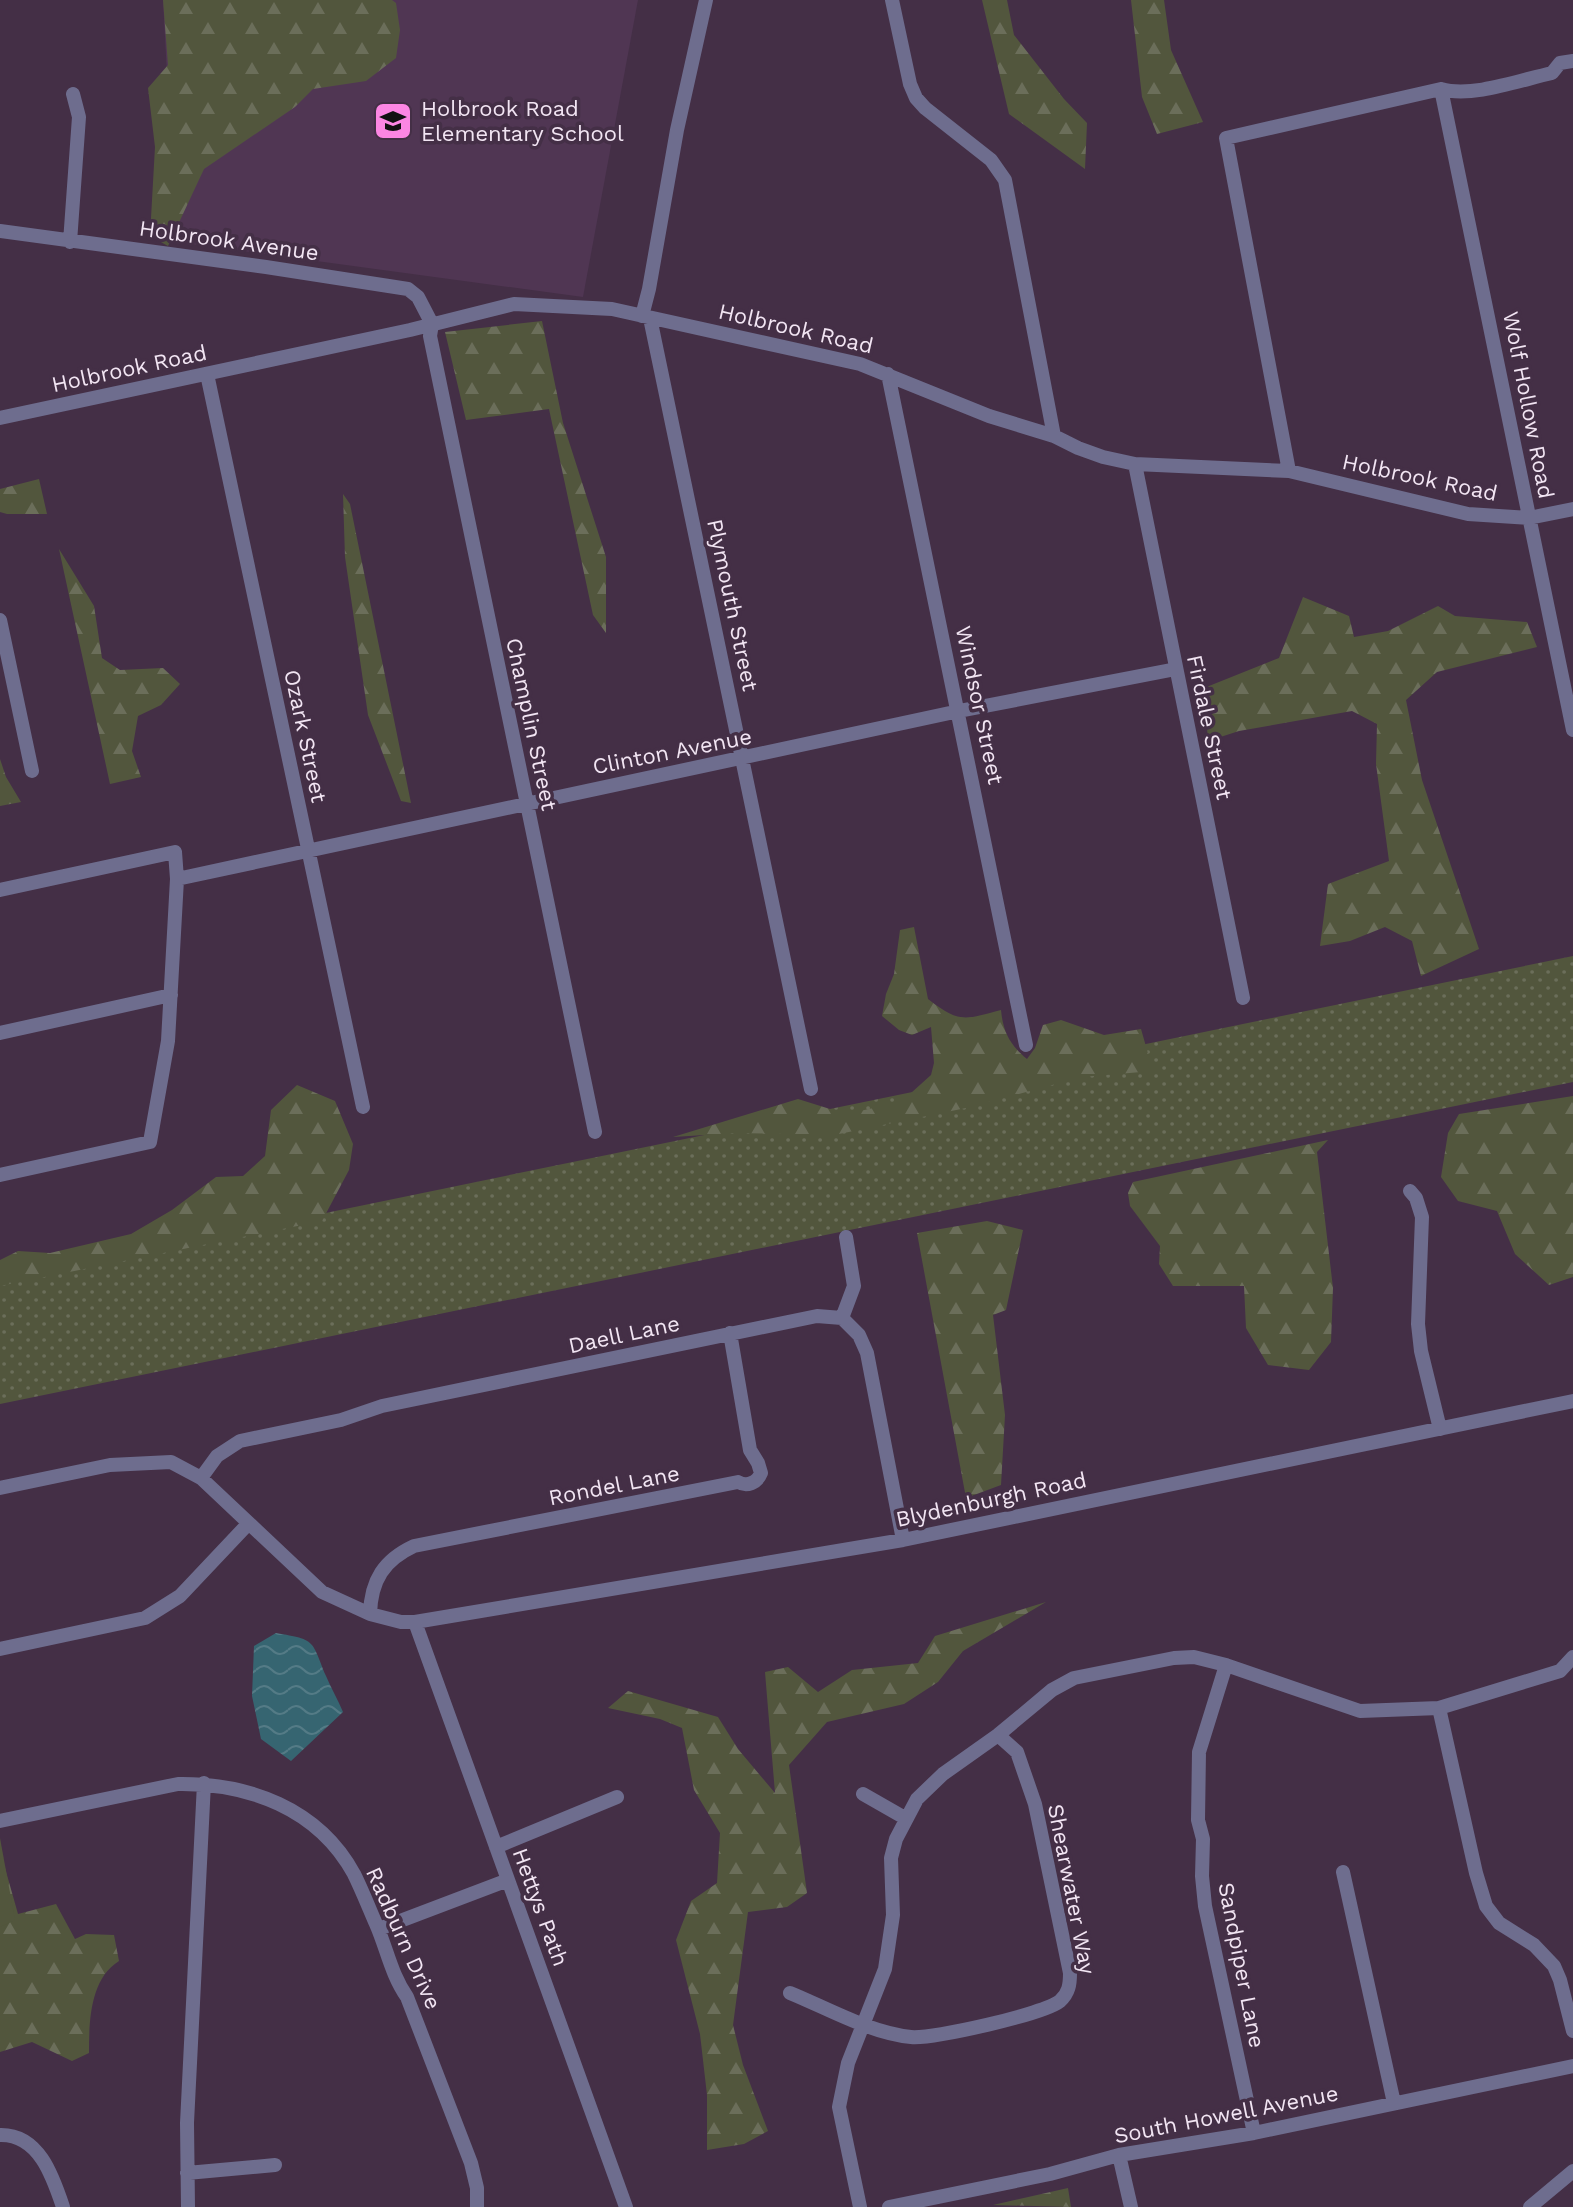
<svg xmlns="http://www.w3.org/2000/svg" width="1573" height="2207" viewBox="0 0 1573 2207" font-family="'Work Sans',sans-serif">
<style>
.built{fill:#503653}
.grass{fill:url(#grass-dots)}
.forest{fill:url(#forest-firs)}
.park{fill:#52563d}
.water{fill:url(#water-waves)}
.lines{fill:none;stroke-linecap:round;stroke-linejoin:round}
.minor{stroke:#6e6d8e;stroke-width:14}
.labels{text-anchor:middle;stroke-width:7;stroke-linejoin:round;paint-order:stroke}
.poi-label{font-size:22px;fill:#f2e5f3;stroke:#442f46;text-anchor:start}
.street-label{font-size:22px;fill:#f2e5f3;stroke:#442f46}
</style>
<defs>
<pattern id="grass-dots" width="8" height="8" patternUnits="userSpaceOnUse" patternTransform="scale(2)"><rect width="8" height="8" fill="#52563d"/><path d="M2 2h.1M6 6h.1" fill="none" stroke="#6b6e5a" stroke-width="1.8" stroke-linecap="round"/></pattern>
<pattern id="forest-firs" width="22" height="20" patternUnits="userSpaceOnUse" patternTransform="scale(2)"><rect width="22" height="20" fill="#52563d"/><path d="M5 1l3.5 6h-7zM16 11l3.5 6h-7z" fill="#6b6e5a"/></pattern>
<pattern id="water-waves" width="16" height="10" patternUnits="userSpaceOnUse" patternTransform="scale(2)"><rect width="16" height="10" fill="#366571"/><path d="M0 5q4-4 8 0t8 0" fill="none" stroke="#547b86"/></pattern>
</defs>
<rect width="100%" height="100%" fill="#442f46"/>
<path class="built" d="M163,0H638L583,297L176,242Z"/>
<path class="grass" d="M1573,956V1082L0,1404V1280Z"/>
<path class="forest" d="M163,0H392L396,3L400,30L396,58L366,81L313,89L295,107L204,169L168,246L150,236L155,147L148,88L168,65Z
M982,0H1007L1014,35L1064,99L1087,123L1085,169L1009,114Z
M1131,0H1164L1171,50L1203,122L1157,134L1142,97Z
M542,321L563,423L606,557V633L593,615L549,409L466,420L445,332Z
M39,479L47,514H7L0,512V489Z
M343,494L350,504L411,803L401,801L368,715L345,557Z
M59,549L94,606L102,658L120,670L163,668L180,684L161,705L138,716L132,751L141,777L110,784Z
M1303,597L1349,616L1354,637L1388,631L1438,606L1455,616L1527,622L1537,647L1437,672L1406,700L1422,780L1479,949L1421,976L1412,941L1385,927L1350,941L1320,946L1328,884L1389,861L1376,764L1377,724L1352,711L1239,731L1208,741L1204,688L1279,658Z
M0,759L6,777L21,802L0,806Z
M914,927L928,999C959,1023 964,1020 1001,1010C1003,1032 1010,1045 1027,1059L1035,1048L1043,1025L1061,1020L1104,1035L1141,1029L1153,1071L1082,1077L966,1108L834,1135L736,1133L673,1137L798,1099L846,1114L901,1102L931,1075L934,1063L931,1027L912,1035L899,1030L882,1016L886,994L894,974L900,930Z
M297,1085L335,1101L353,1144L349,1170L322,1221L0,1286V1260L18,1251L50,1253L131,1234L172,1210L216,1177L243,1176L265,1156L271,1110Z
M1573,1096V1277L1549,1285L1515,1254L1497,1211L1458,1201L1441,1177L1448,1133L1459,1114Z
M1328,1140L1317,1152L1333,1288L1331,1342L1309,1370L1268,1365L1246,1328L1244,1286H1173L1159,1264L1160,1246L1130,1206L1128,1193L1133,1182Z
M987,1221L1023,1230L1006,1310L993,1315L1005,1415L1001,1485L966,1498L917,1233Z
M1046,1602L963,1651L938,1682L904,1704L827,1722L789,1765L807,1893L787,1907L748,1912L733,2025L743,2065L768,2131L744,2144L707,2150V2095L700,2034L676,1940L691,1901L717,1883L720,1833L694,1790L682,1728L660,1719L608,1708L628,1691L718,1717L738,1749L775,1793L765,1672L788,1667L818,1692L852,1670L918,1663L935,1636Z
M0,1865L5,1868L18,1914L56,1904L75,1939L86,1934L114,1935L119,1961C90,1979 89,2021 89,2053L72,2061L32,2042L0,2052Z
M1068,2188L1071,2207L993,2205Z"/>
<path class="park" d="M0,1838L15,1920L0,1927Z"/>
<path class="water" d="M276,1633C317,1640 311,1640 326,1676C331,1688 338,1700 343,1712L291,1761L261,1739L252,1696L254,1646Z"/>
<g class="lines">
<path class="minor" d="M892,0L910,84L916,98L925,108L991,160L1005,180L1054,436
M1441,89L1573,730
M0,231L266,267L408,289L418,297L432,324
M70,242L79,117L73,94
M642,316L649,289L677,130L706,0
M650,318L811,1089
M432,324L430,336L595,1132
M207,374L363,1107
M888,374L1026,1045
M0,418L410,330L514,304L612,309L860,364L989,416L1054,436L1078,448L1103,457L1135,464L1289,471L1468,514L1529,518L1573,509
M1135,464L1243,998
M1289,471L1226,138L1441,89C1472,98 1520,80 1552,73L1560,63L1573,61
M0,620L32,771
M177,879L959,711L1176,669
M0,890L175,852L177,879L168,1041L150,1142L0,1175
M0,1033L171,995
M1410,1191L1416,1198L1422,1217L1418,1324L1421,1351L1440,1429
M842,1318L854,1286L846,1237
M201,1478L217,1456L240,1441L341,1420L382,1406L817,1316L842,1318L859,1335L867,1353L903,1540
M0,1488L110,1465L171,1462L201,1478L322,1592L370,1614L401,1622H415L903,1540L1573,1401
M370,1614C371,1580 384,1560 414,1546L738,1482C747,1487 757,1483 761,1473L758,1463L750,1450L730,1333
M415,1622L626,2207
M0,1649L145,1618L180,1596L248,1524
M1226,1665L1199,1752L1198,1820L1203,1839L1202,1876L1205,1906L1254,2133
M1439,1708L1476,1873L1486,1906L1499,1923L1534,1945L1554,1966L1560,1980L1573,2031
M863,1794L905,1818
M0,1821L178,1784C248,1783 318,1808 354,1874C362,1890 369,1908 376,1924C387,1949 391,1974 407,1997L471,2163L477,2188V2207
M496,1847L617,1797
M1343,1872L1394,2103
M379,1929L508,1880
M790,1993C827,2008 870,2033 911,2037C934,2039 1044,2014 1060,2001C1069,1993 1070,1984 1070,1973L1035,1804L1017,1752L998,1735
M0,2135C39,2134 53,2177 63,2207
M1119,2155L1131,2207
M187,2173L275,2165
M188,2207L187,2123L204,1783
M860,2207L839,2107L848,2063L885,1969L893,1915L891,1858L896,1839L917,1799L943,1774L998,1735L1052,1690L1074,1678L1174,1658L1194,1657L1226,1665L1360,1711L1439,1708L1560,1671L1573,1657
M889,2207L1050,2174L1119,2155L1254,2133L1573,2066
M1530,2207L1573,2171"/>
</g>
<defs>
<symbol id="school-square" viewBox="-11 -11 22 22"><rect x="-9" y="-9" width="18" height="18" rx="4" fill="#fc86e3" stroke="#442f46"/><path d="M0-5L7-2L0 1L-7-2ZM-4 1L0 2.5L4 1V4Q0 6-4 4Z" fill="#111"/></symbol>
</defs>
<g fill-rule="evenodd">
<use href="#school-square" x="371" y="99" width="44" height="44"/>
</g>
<g class="labels">
<g class="poi-label">
<text x="421" y="116">Holbrook Road<tspan x="421" dy="25">Elementary School</tspan></text>
</g>
<g class="street-label">
<text transform="translate(229 240) rotate(8)" y="8">Holbrook Avenue</text>
<text transform="translate(796 328) rotate(13)" y="8">Holbrook Road</text>
<text transform="translate(129 368) rotate(-12)" y="8">Holbrook Road</text>
<text transform="translate(1529 405) rotate(79)" y="8">Wolf Hollow Road</text>
<text transform="translate(1420 477) rotate(12)" y="8">Holbrook Road</text>
<text transform="translate(733 605) rotate(78)" y="8">Plymouth Street</text>
<text transform="translate(980 705) rotate(78)" y="8">Windsor Street</text>
<text transform="translate(532 724) rotate(78)" y="8">Champlin Street</text>
<text transform="translate(1210 727) rotate(78)" y="8">Firdale Street</text>
<text transform="translate(306 736) rotate(78)" y="8">Ozark Street</text>
<text transform="translate(672 751) rotate(-11)" y="8">Clinton Avenue</text>
<text transform="translate(624 1334) rotate(-12)" y="8">Daell Lane</text>
<text transform="translate(614 1485) rotate(-11)" y="8">Rondel Lane</text>
<text transform="translate(991 1499) rotate(-12)" y="8">Blydenburgh Road</text>
<text transform="translate(1072 1889) rotate(79)" y="8">Shearwater Way</text>
<text transform="translate(541 1907) rotate(70)" y="8">Hettys Path</text>
<text transform="translate(404 1938) rotate(66)" y="8">Radburn Drive</text>
<text transform="translate(1242 1965) rotate(79)" y="8">Sandpiper Lane</text>
<text transform="translate(1226 2114) rotate(-11)" y="8">South Howell Avenue</text>
</g>
</g>
</svg>
